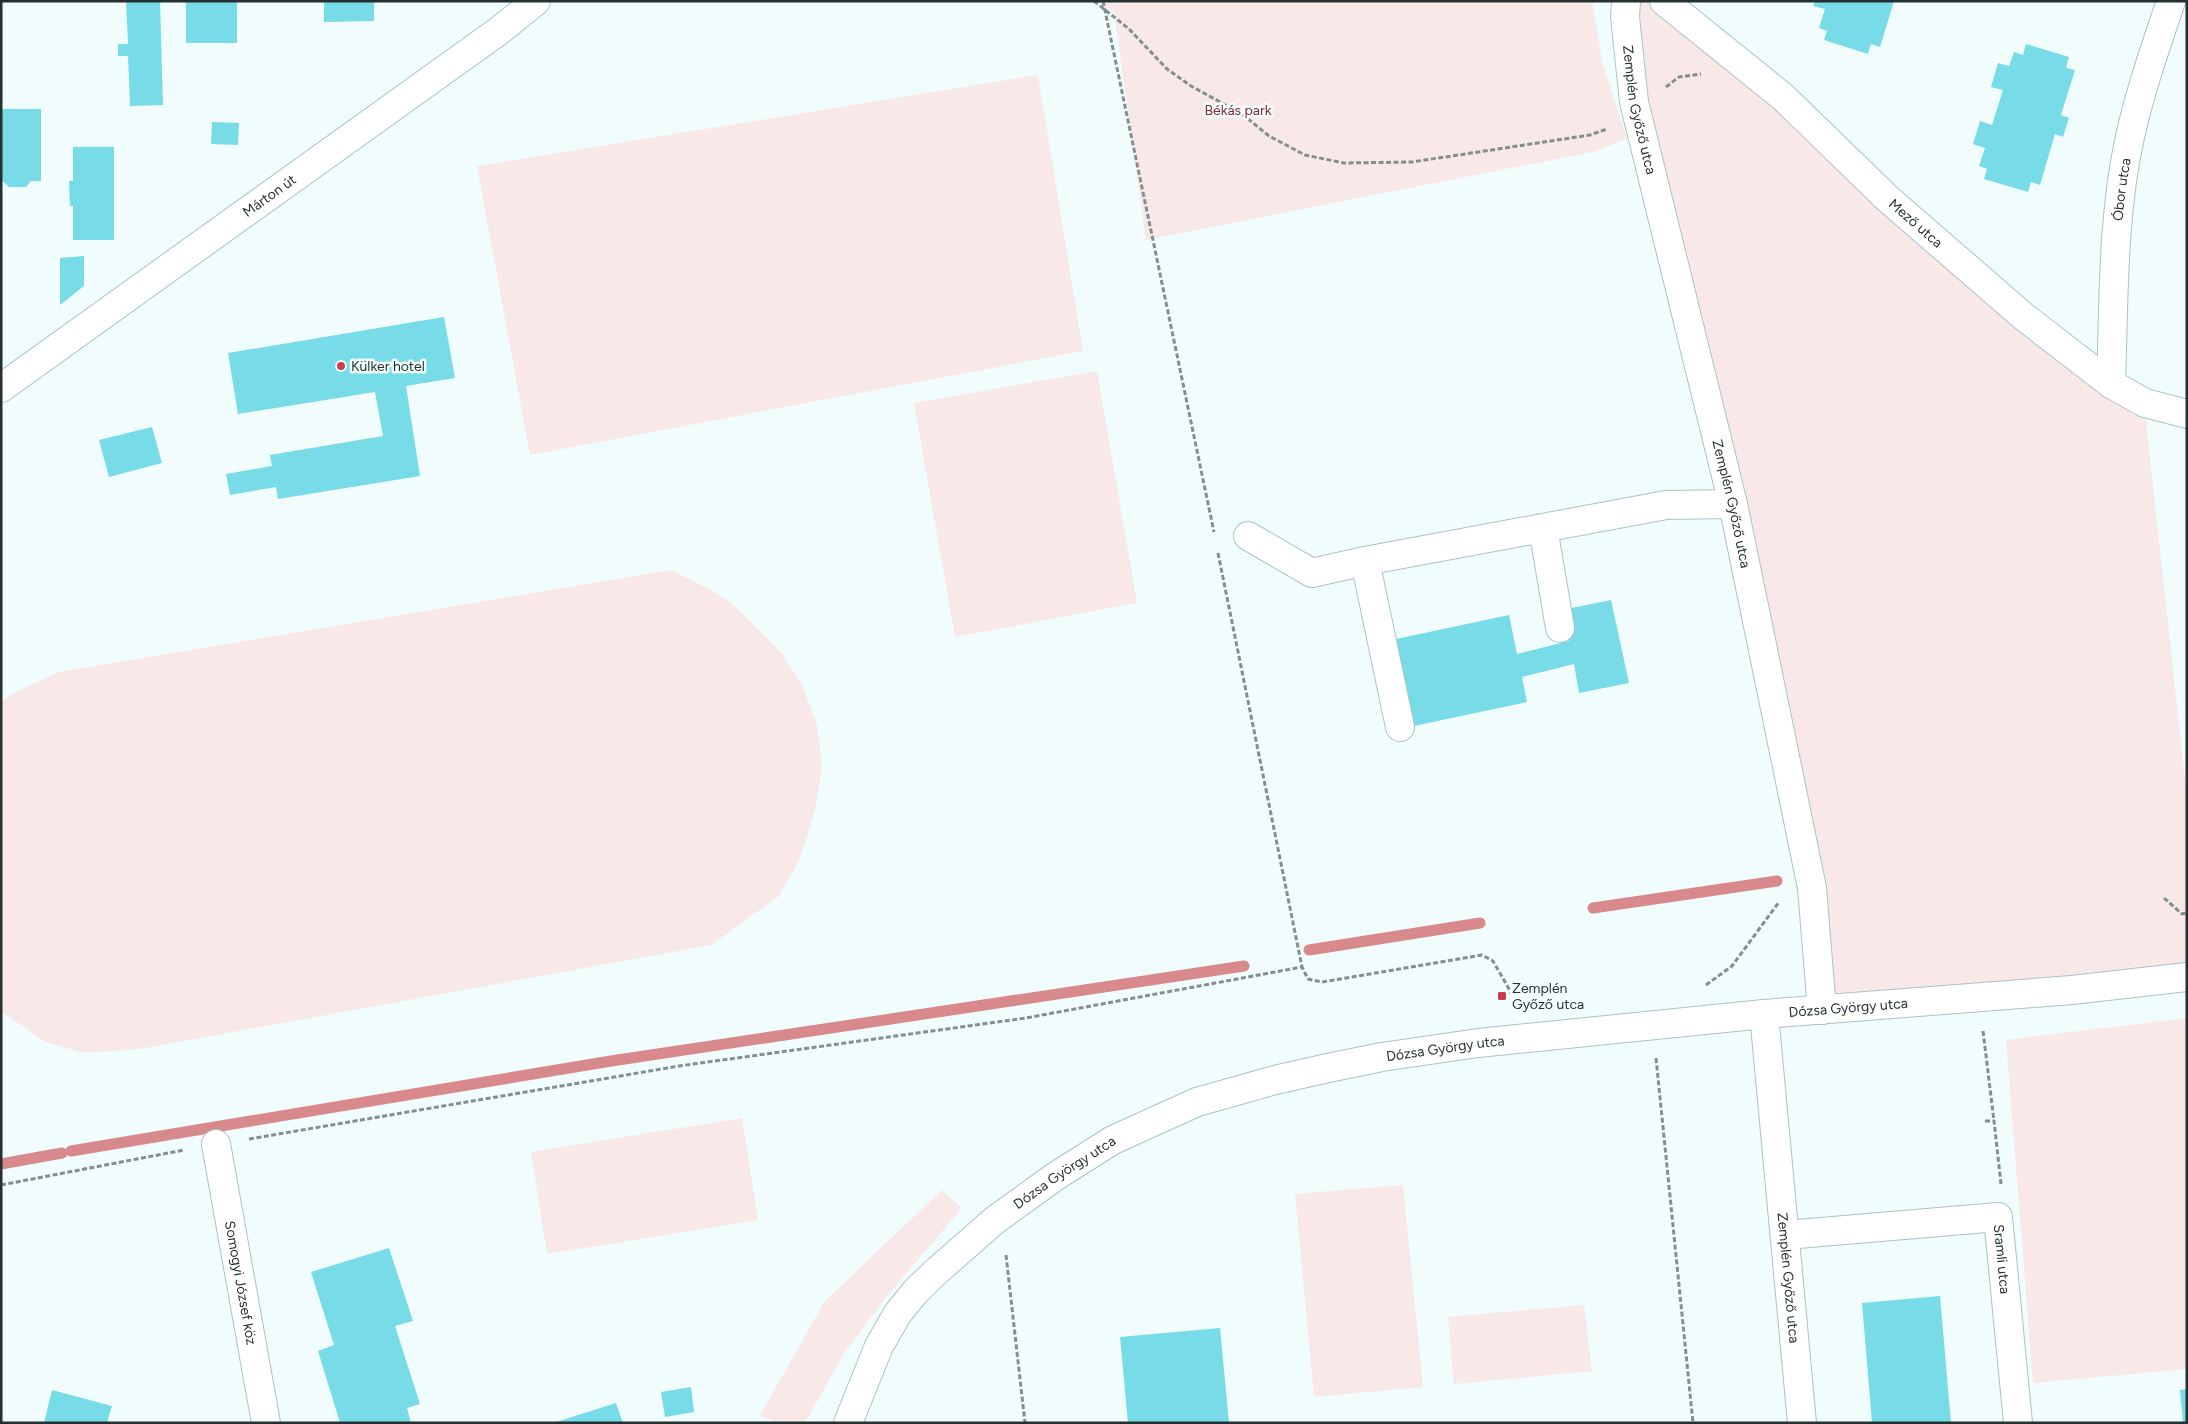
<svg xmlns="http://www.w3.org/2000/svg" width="2188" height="1424" viewBox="0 0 2188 1424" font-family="Figtree,sans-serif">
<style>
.green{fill:#f8e8e8}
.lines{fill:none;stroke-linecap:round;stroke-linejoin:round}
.stream{stroke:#d7898b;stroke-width:11}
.building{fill:#77dce8}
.minor-casing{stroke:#a9c3c6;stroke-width:30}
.path{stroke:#838e8f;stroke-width:3;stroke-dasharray:5 2.5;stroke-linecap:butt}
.minor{stroke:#fff;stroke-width:28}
.poi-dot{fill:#cc3c4f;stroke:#f1fcfd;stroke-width:2}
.labels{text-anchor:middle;stroke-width:5;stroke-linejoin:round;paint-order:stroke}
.park-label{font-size:14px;fill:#862934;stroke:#f1fcfd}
.street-label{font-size:14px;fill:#253031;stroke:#f1fcfd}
.poi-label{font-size:14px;fill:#253031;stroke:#f1fcfd;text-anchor:start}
</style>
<rect width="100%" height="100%" fill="#f1fcfd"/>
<path class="green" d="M1095,1H1592L1602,61L1627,139L1592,152L1146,240L1114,12Z
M1627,1H1663L2144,404L2187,797V961L2161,981L1823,1009L1699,359Z
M1038,75L1083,351L530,455L477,166Z
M1097,371L1137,603L955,637L914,403Z
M671,570L715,592L736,607L781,652L802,685L817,725L822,767L815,809L800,859L779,896L711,945L140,1049L85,1053L45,1042L1,1011V702L14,693L58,672Z
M2187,1018V1369L2033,1383L2006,1040Z
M742,1118L758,1220L547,1254L531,1152Z
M1403,1185L1423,1387L1314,1397L1295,1194Z
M942,1190L962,1208L887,1296L843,1355L805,1423H775L760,1415L825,1301Z
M1584,1305L1592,1371L1454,1384L1448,1317Z"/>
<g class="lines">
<path class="stream" d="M1593,908L1777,881
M1309,950L1480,923
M71,1151L611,1061L1244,966
M1,1164L62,1153"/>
</g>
<path class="building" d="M126,1H160L163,105L130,106L128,56H118V44H128Z
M186,1H237V43H186Z
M324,1H374V21L324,22Z
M1815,1H1894L1880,47L1871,44L1868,54L1824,40L1827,31L1819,28L1825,9L1813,6Z
M2026,44L2069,57L2066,68L2075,70L2061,115L2069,118L2063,137L2055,134L2040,185L2031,182L2028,192L1984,179L1987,169L1979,166L1985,148L1973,144L1980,121L1992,125L2003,90L1991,87L1998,63L2009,66L2014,52L2023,55Z
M1,109H41V181H31L26,187H9L1,180Z
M212,122L239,123L238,145L211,144Z
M73,147H114V240H73V206H70L69,181H73Z
M84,256V286L60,305V258Z
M444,317L455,378L406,386L420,476L278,499L276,487L230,495L226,474L272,466L270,455L383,436L375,392L238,414L228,353Z
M152,427L162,463L109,477L99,440Z
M1611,600L1629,683L1579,693L1574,664L1522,677L1527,702L1414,726L1396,639L1509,615L1517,654L1569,641L1562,610Z
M389,1248L413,1321L395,1326L420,1404L407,1408L411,1423H340L318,1351L334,1345L311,1272Z
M1940,1296L1951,1423H1872L1862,1303Z
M1220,1328L1229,1423H1128L1120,1337Z
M691,1387L694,1412L665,1417L661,1392Z
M2187,1389V1423H2183L2180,1390Z
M52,1390L112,1406L107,1423H44Z
M616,1403L623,1423H556V1422Z"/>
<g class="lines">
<defs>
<g id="minor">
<path id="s1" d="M1626,1L1625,17L1634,102L1733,504L1812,888L1822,1010"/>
<path id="s2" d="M1664,1L1783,97L1887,198L2023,316L2111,384L2145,403L2187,414"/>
<path id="s3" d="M2111,384C2114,302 2112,217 2130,137C2140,91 2156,46 2171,1"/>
<path id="s4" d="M1,388L500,30L536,1"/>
<path d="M1543,528L1560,628"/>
<path d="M1248,536L1312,573L1365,561L1666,505L1733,504"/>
<path d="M1365,561L1400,727"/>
<path id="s5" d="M1764,1014L1802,1423"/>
<path id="s6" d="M216,1144L266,1423"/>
<path id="s7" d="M1786,1235L1998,1217L2018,1423"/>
<path id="s8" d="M848,1423L879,1346L898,1313L916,1291L938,1270L995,1220L1056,1176L1113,1140L1197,1102L1275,1080L1328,1068L1382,1057L1478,1043L1764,1014L2072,990L2187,977"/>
</g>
</defs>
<use href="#minor" class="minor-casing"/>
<path class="path" d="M1094,1L1129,29L1167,69L1191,86L1242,114L1269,136L1305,155L1344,163L1412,162L1590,135L1607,129
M1103,1L1214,532
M1666,87L1679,77L1701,74
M1218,553L1302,967
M2164,898L2182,914L2187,913
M1706,985L1732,966L1779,902
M1983,1031L1994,1121
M1656,1058L1693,1423
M1985,1121H1994L2001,1184
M249,1139L679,1066L1026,1018L1302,967L1308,979L1322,982L1482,955L1493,961L1512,994
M1,1185L184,1150
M1006,1255L1025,1423"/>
<use href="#minor" class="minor"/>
</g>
<g class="poi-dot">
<circle cx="341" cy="366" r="5"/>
<rect x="1497" y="991" width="10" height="10" rx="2.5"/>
</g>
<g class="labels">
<g class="park-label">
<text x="1238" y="115">Békás park</text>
</g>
<g class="street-label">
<text dy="5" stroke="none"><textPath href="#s1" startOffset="110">Zemplén Győző utca</textPath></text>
<text dy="5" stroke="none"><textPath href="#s3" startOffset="195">Óbor utca</textPath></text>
<text dy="5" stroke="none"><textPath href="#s4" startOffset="330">Márton út</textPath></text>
<text dy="5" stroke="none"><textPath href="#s2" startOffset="336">Mező utca</textPath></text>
<text dy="5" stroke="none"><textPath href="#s1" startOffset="515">Zemplén Győző utca</textPath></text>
<text dy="5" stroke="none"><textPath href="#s8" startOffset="1150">Dózsa György utca</textPath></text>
<text dy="5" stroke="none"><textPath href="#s8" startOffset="745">Dózsa György utca</textPath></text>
<text dy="5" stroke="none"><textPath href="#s8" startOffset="340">Dózsa György utca</textPath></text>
<text dy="5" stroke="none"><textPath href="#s7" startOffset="255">Sramli utca</textPath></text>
<text dy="5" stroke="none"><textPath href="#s5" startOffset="265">Zemplén Győző utca</textPath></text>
<text dy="5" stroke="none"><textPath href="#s6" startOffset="141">Somogyi József köz</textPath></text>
</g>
<g class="poi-label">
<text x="351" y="371">Külker hotel</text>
<text x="1512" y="993">Zemplén<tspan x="1512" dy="16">Győző utca</tspan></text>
</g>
</g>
<rect width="2188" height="1424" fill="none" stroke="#253031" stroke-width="5"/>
</svg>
